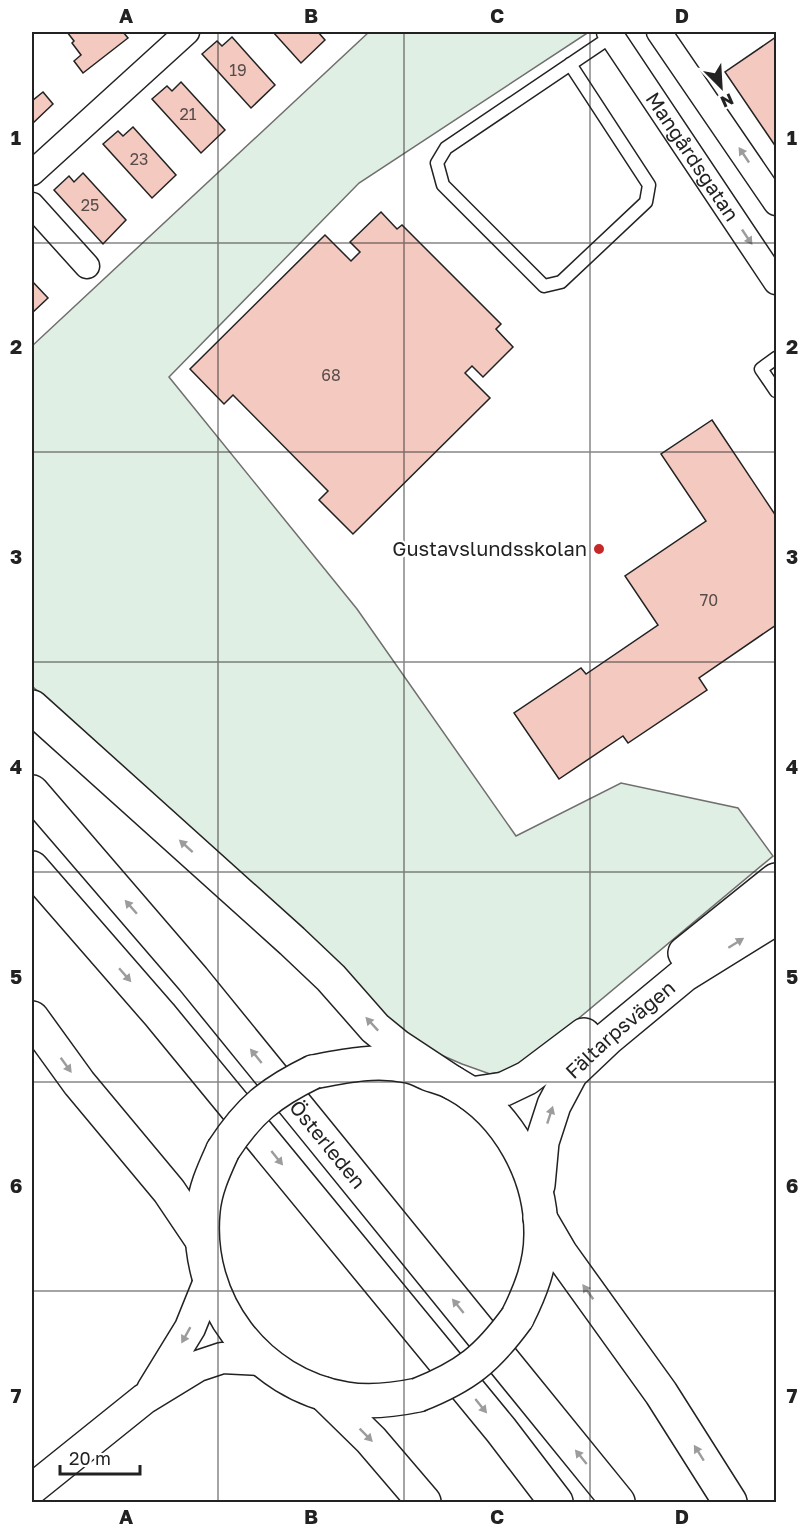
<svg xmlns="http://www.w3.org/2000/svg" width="808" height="1534" viewBox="0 0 808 1534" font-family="'Golos Text',sans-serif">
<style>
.green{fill:#e0efe3;stroke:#6f6f6f;stroke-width:1.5}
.building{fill:#f3c9c0;stroke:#222;stroke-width:1.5}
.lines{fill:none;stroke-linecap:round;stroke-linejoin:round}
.service-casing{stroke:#222;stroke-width:15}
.minor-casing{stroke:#222;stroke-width:27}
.tertiary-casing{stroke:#222;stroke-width:33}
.secondary-casing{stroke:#222;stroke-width:36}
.primary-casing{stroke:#222;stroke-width:36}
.service{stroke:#fff;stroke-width:12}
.minor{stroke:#fff;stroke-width:24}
.tertiary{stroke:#fff;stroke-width:30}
.secondary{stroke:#fff;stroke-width:33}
.primary{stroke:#fff;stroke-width:33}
.secondary-bridge-casing{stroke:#222;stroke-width:36;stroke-linecap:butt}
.secondary-bridge{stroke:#fff;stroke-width:33}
.oneway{fill:#9c9c9c}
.grid{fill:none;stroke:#222;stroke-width:1.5;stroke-opacity:0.55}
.poi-dot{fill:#c62828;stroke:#fff;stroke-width:2}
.labels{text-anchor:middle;stroke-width:4.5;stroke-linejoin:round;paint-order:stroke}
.number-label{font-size:16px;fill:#564c4a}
.street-label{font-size:20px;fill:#222;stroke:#fff}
.poi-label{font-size:20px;fill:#222;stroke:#fff;text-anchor:end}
.neatline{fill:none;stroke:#222;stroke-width:2}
.grid-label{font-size:20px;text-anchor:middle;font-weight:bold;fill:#222}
</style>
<rect width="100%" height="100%" fill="#fff"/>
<path class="green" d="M369,32H589L359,183L169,377L357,609L516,836L621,783L738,808L773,856L518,1069L490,1074L462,1064L411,1042L336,963L32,686V346Z"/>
<path class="building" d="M67,32H123L128,38L83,73L74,61L81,55L72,43L74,41Z
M273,32H318L325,40L301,63Z
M232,37L275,85L251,108L202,54L217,41L222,46Z
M776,37V147L725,72Z
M181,82L225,130L201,153L152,99L167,86L172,91Z
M43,92L53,104L32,124V98L33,100Z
M133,127L176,175L152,198L103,144L118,131L123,136Z
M83,173L126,220L103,244L54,190L69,176L74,182Z
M381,212L397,229L402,225L501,324L496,329L513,347L483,377L472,366L465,373L490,398L353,534L319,500L328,491L233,395L224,404L190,369L325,235L351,261L360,252L350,242Z
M32,281L48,298L32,313Z
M712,420L776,516V625L699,678L707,690L628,743L623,736L559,779L514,713L581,668L586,674L658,625L625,576L706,521L661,454Z"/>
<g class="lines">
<defs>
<path id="service" d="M570,64L649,185L646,202L561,282L544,286L443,185L437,163L446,148L615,34
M776,358L761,369L776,391"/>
<g id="minor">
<path id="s1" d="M609,32L776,282"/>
<path d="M659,32L776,203"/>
<path d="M32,173L187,32"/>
<path d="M32,205L87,266"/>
</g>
<path id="tertiary" d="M152,1390L190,1328L209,1281
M32,1489L144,1399L198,1366L222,1358L260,1360"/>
<g id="secondary">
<path d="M685,953L776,880"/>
<path d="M313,1072C344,1066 375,1059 408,1066C415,1067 422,1071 429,1074C438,1077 447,1079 455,1084C508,1113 542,1175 541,1235C541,1265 530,1292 517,1318"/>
<path d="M471,1094L504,1089L527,1078L584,1035"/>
<path d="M223,1150C214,1170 205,1189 203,1211C194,1301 256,1384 346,1399C370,1403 394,1400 418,1395"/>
<path id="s2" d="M538,1185L542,1142L554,1105L571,1073L608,1038L684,975L776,918"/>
</g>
<g id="primary">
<path d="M32,707L292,941L331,978L375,1028L397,1046L453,1083"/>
<path id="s3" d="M32,792L193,979L618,1502"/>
<path d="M32,868L160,1015L501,1430L556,1502"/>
<path d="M32,1018L79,1083L169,1191L202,1240"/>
<path d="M540,1218L561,1254L661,1393L730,1502"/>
<path d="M324,1394L371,1440L424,1502"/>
</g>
</defs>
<use href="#service" class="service-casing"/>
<use href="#minor" class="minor-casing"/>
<use href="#tertiary" class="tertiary-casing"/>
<use href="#secondary" class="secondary-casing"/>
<use href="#primary" class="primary-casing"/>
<use href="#service" class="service"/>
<use href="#minor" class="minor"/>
<use href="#tertiary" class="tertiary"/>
<use href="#secondary" class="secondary"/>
<use href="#primary" class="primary"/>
<defs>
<path id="secondary-bridge" d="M223,1150C249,1110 270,1093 313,1072
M418,1395C466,1376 487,1359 517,1318"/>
</defs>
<use href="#secondary-bridge" class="secondary-bridge-casing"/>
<use href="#secondary-bridge" class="secondary-bridge"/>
</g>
<defs><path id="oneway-solid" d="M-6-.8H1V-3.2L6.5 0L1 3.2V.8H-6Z" transform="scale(1.5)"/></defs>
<g class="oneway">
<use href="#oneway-solid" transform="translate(744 155) rotate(-124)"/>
<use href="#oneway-solid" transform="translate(747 237) rotate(56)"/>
<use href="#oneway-solid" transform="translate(186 846) rotate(-138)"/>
<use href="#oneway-solid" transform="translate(131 907) rotate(-131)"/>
<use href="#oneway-solid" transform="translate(736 943) rotate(-32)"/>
<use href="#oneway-solid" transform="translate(125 975) rotate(49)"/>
<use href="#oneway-solid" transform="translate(372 1024) rotate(-133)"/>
<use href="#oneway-solid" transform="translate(256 1056) rotate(-129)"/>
<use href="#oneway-solid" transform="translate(66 1065) rotate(54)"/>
<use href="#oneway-solid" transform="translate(550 1115) rotate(-72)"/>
<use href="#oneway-solid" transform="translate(277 1158) rotate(51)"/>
<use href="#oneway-solid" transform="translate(588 1292) rotate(-126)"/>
<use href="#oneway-solid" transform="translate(458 1306) rotate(-129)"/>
<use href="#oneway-solid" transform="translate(186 1335) rotate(119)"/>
<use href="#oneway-solid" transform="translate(481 1406) rotate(51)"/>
<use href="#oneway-solid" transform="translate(366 1435) rotate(45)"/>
<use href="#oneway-solid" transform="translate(699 1453) rotate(-122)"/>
<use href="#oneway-solid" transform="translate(581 1457) rotate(-129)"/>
</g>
<path class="grid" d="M218,32V1502M404,32V1502M590,32V1502M32,243H776M32,452H776M32,662H776M32,872H776M32,1082H776M32,1291H776"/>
<circle class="poi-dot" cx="599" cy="549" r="6"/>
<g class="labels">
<g class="number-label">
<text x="238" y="76">19</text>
<text x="188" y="120">21</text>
<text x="139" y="165">23</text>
<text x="90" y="211">25</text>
<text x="331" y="381">68</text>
<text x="709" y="606">70</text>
</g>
<g class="street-label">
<text dy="7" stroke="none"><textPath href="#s1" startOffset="150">Mangårdsgatan</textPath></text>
<text dy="7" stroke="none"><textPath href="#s2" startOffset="184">Fältarpsvägen</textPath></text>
<text dy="7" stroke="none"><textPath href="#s3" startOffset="460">Österleden</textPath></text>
</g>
<g class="poi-label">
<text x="587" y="556">Gustavslundsskolan</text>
</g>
</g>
<rect width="808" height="1534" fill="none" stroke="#ffffff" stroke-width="66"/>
<g transform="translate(721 87) rotate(156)" stroke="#ffffff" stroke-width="4.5" paint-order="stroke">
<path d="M0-4.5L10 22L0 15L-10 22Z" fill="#222222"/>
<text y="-9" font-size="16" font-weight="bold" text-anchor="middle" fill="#222222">N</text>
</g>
<path d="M60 1465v9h80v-9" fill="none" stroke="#222222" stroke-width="3"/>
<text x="69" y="1465" font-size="18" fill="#222222" stroke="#ffffff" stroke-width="4.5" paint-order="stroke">20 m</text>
<rect x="33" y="33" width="742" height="1468" class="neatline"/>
<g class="grid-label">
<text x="126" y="23">A</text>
<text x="311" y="23">B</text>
<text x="497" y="23">C</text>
<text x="682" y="23">D</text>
<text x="16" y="145">1</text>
<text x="792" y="145">1</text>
<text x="16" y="354">2</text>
<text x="792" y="354">2</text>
<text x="16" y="564">3</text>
<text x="792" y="564">3</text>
<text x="16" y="774">4</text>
<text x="792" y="774">4</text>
<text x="16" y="984">5</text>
<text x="792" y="984">5</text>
<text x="16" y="1193">6</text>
<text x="792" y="1193">6</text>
<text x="16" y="1403">7</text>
<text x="792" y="1403">7</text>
<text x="126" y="1524">A</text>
<text x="311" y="1524">B</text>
<text x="497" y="1524">C</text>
<text x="682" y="1524">D</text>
</g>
</svg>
